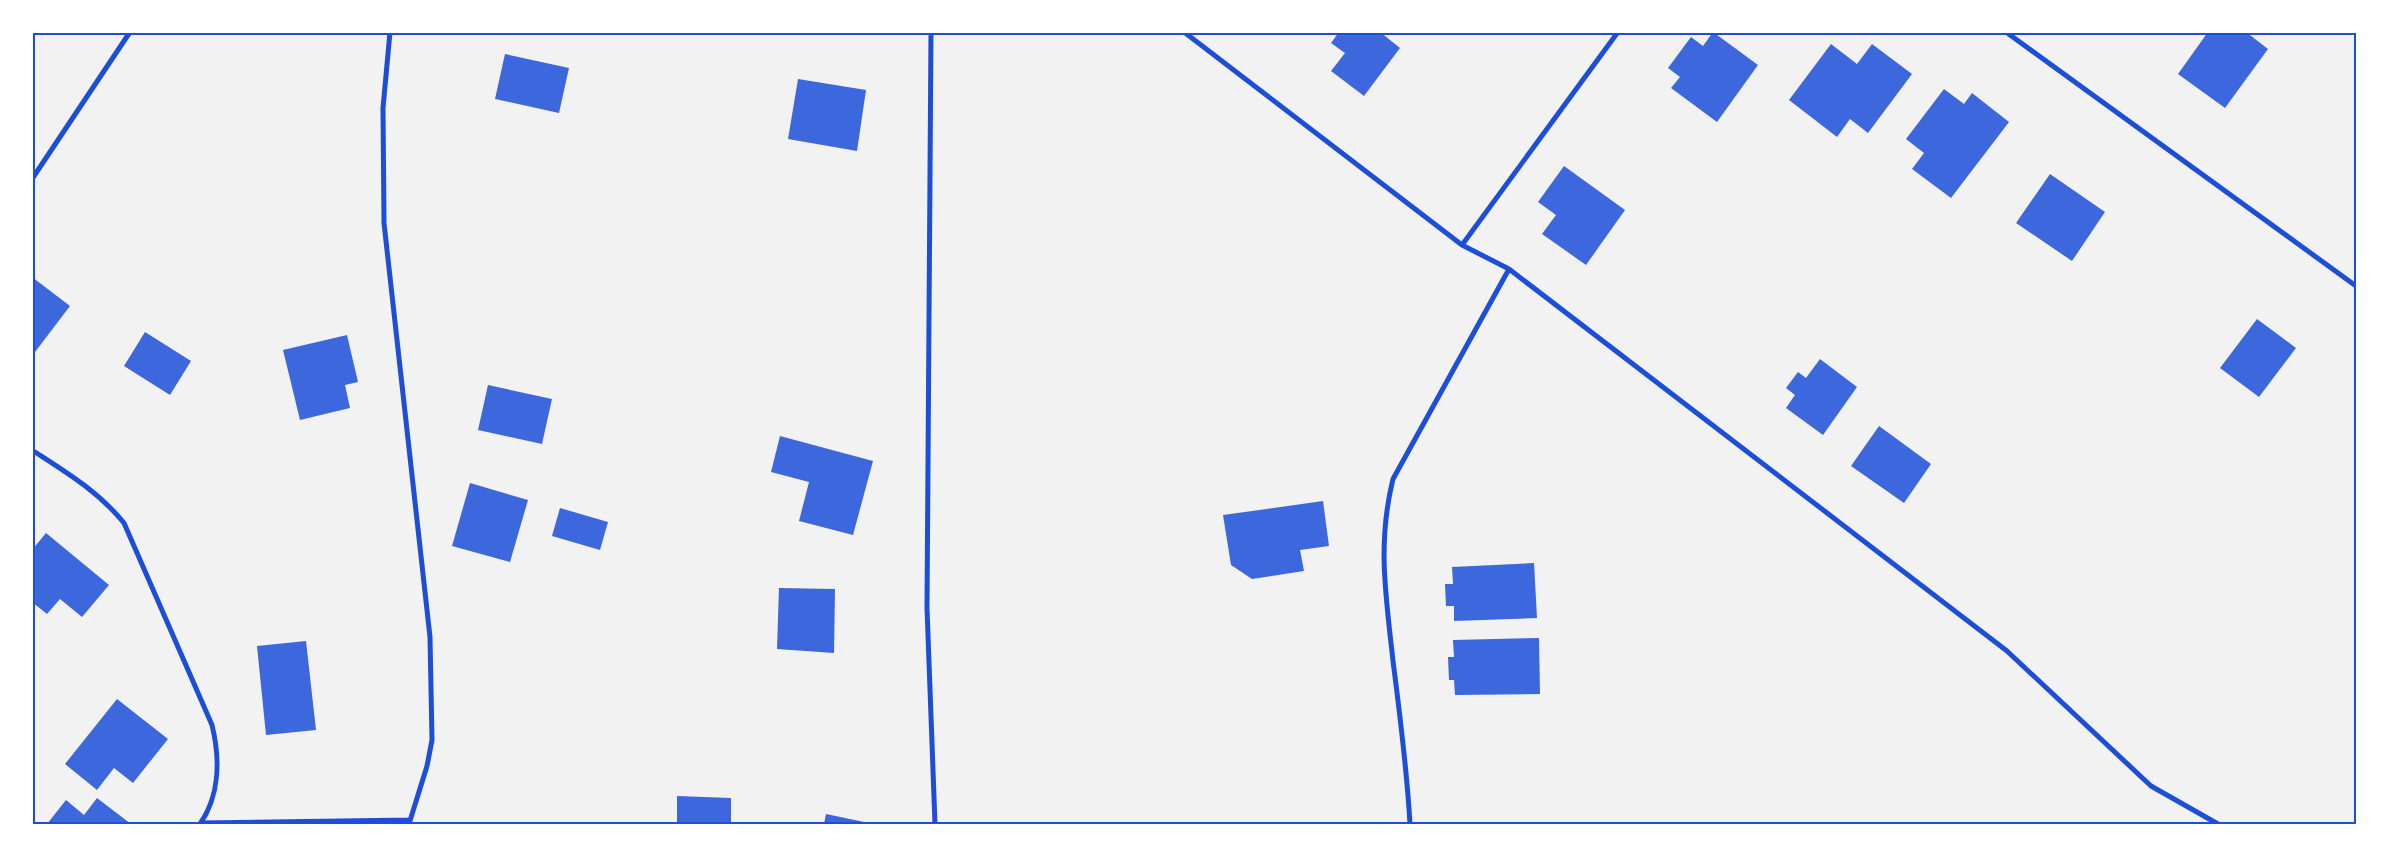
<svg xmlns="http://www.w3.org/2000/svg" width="2389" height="857" viewBox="0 0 2389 857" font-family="'Fira Sans',sans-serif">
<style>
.building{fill:#3d67dc}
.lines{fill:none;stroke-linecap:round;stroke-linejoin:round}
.minor{stroke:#1d4ed8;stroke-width:5}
.neatline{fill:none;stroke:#1d4ed8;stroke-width:2}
</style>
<rect width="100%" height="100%" fill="#f2f2f2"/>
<path class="building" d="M1339,32H1380L1400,48L1364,96L1331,71L1345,53L1331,43Z
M1713,32L1758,65L1717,122L1671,88L1680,77L1668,68L1691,37L1703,46Z
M2208,32H2246L2268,49L2225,108L2178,74Z
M1831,44L1857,64L1872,44L1912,74L1868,133L1850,119L1837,137L1789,100Z
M505,54L569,68L559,113L495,99Z
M798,79L866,90L857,151L788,139Z
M1944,89L1964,104L1972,93L2009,122L1951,198L1912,169L1924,153L1906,139Z
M1564,166L1625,210L1586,265L1542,234L1556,215L1538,202Z
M2050,174L2105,212L2072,261L2016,223Z
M32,277L70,306L32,356Z
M2257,319L2296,348L2259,397L2220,368Z
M145,332L191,361L170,395L124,366Z
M347,335L358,382L345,385L350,408L300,420L283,350Z
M1820,359L1857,387L1823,435L1786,408L1795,395L1786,388L1798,372L1806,378Z
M488,385L552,399L542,444L478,430Z
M1879,426L1931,464L1904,503L1851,466Z
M780,436L873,461L853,535L799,521L809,482L771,472Z
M470,483L528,500L510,562L452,546Z
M1323,501L1329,546L1300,550L1304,571L1252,579L1231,565L1223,515Z
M560,508L608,522L600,550L552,536Z
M46,533L109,585L82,617L60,599L47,614L32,602V550Z
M1534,563L1537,618L1454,621V606H1446L1445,584H1453L1452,567Z
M779,588L835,589L834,653L777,649Z
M1539,638L1540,694L1455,695L1454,680H1449L1448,657H1454L1453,640Z
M306,641L316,730L266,735L257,646Z
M117,699L168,739L133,783L114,768L97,790L65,764Z
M677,796L731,798V824H677Z
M97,798L131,824H47L66,800L84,815Z
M826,814L869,823L868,824H824Z"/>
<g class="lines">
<path class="minor" d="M390,32L383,108L384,223L430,637L432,740L427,766L409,824
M931,32L927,608L935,824
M1184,32L1462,245L1509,269L2007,651L2151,786L2218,824
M2006,32L2356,286
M32,179L130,32
M1462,245L1618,32
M32,450C66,472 98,491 124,523L212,725C220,758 220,795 200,824
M202,823L410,820
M1410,824C1407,770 1400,715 1393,661C1386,596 1377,544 1393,479L1509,269"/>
</g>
<rect width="2389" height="857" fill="none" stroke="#ffffff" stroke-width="68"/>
<rect x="34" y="34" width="2321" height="789" class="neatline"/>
</svg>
